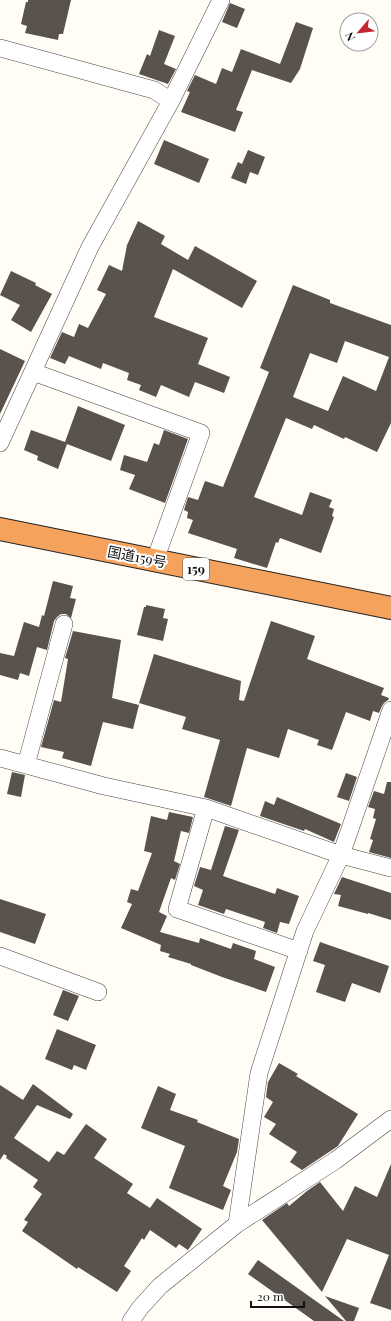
<svg xmlns="http://www.w3.org/2000/svg" width="391" height="1321" viewBox="0 0 391 1321" font-family="'Playfair Display','Noto Sans JP',serif">
<style>
.building{fill:#5a524d;fill-rule:evenodd}
.lines{fill:none;stroke-linecap:round;stroke-linejoin:round}
.minor-casing{stroke:#444;stroke-width:18}
.highway-casing{stroke:#222;stroke-width:24}
.minor{stroke:#fff;stroke-width:17}
.highway{stroke:#f5a25d;stroke-width:22}
.labels{text-anchor:middle;stroke-width:4;stroke-linejoin:round;paint-order:stroke}
.shield{fill:#fff;stroke:#585858;stroke-width:1}
.shield-label{font-size:13px;font-weight:bold;fill:#111}
.street-label{font-size:14px;fill:#111;stroke:#fff}
</style>
<rect width="100%" height="100%" fill="#fffdf5"/>
<path class="building" d="M28,0H71L63,34H59L58,40L25,33L27,26L21,24L26,2H28Z
M230,3L245,9L237,28L222,22Z
M296,22L313,28L300,69L291,83L252,70L236,110L243,112L235,132L181,112L190,92L187,91L195,75L216,84L222,68L232,72L241,49L280,64Z
M159,30L175,36L164,64L176,69L168,84L139,74L147,54L150,56Z
M164,140L209,159L199,183L154,164Z
M248,150L265,157L258,175L250,172L246,184L231,178L238,162L242,164Z
M138,221L165,236L161,244L188,260L195,246L257,281L242,308L173,269L154,317L208,338L198,364L230,377L224,393L195,382L189,397L161,385L156,397L139,390L141,385L127,380L129,373L103,363L101,369L69,356L65,364L50,358L62,332L74,337L79,324L88,328L106,294L97,290L109,265L122,271L127,245Z
M11,271L36,283L35,285L52,294L31,332L11,320L20,305L0,295Z
M293,285L330,300V303L391,325V423L377,452L345,437L344,439L314,425L312,429L286,418L254,497L302,515L310,492L332,500L329,507L334,509L332,516L334,517L321,553L280,538L278,543L276,542L267,568L234,558L237,549L188,533L193,520L187,518L188,512L184,510L188,497L198,500L205,481L223,487L269,372L260,368ZM345,341L389,357L376,391L343,376L328,411L293,397L310,353L337,363Z
M0,349L25,361L0,414Z
M78,406L125,425L111,461L67,444L58,469L37,460L38,456L24,450L31,430L65,442Z
M164,430L188,439L165,503L129,489L135,475L120,470L124,455L147,462L154,443L159,445Z
M53,581L73,586L70,598L76,599L71,618L66,614H61L57,617L54,621L47,650L37,647L29,676L20,673L18,680L0,675V653L14,656L24,622L39,627L42,615L44,616Z
M146,605L165,609L163,618L168,619L163,641L137,635L144,607H146Z
M271,621L315,636L307,659L384,688L381,695L389,698L388,700L384,703L382,706L379,713L373,711L370,721L346,712L332,750L317,745L319,740L288,729L279,758L247,748L231,806L204,797L220,740L182,729L186,717L139,703L154,654L241,681L239,700L244,701Z
M73,631L121,640L112,698L139,705L133,729L103,722L91,766L62,758L64,752L41,747L54,700L61,702L68,659L65,658Z
M12,772L25,775L21,797L7,794Z
M346,773L357,777L349,801L337,797Z
M387,782H391V858L369,852L373,840L370,839L376,819L373,818L375,809L368,807L374,791L384,794Z
M277,797L341,824L334,842L305,829L304,831L260,816L265,801L274,805Z
M169,812L193,817L189,833L181,831L174,861L180,864L175,880L171,878L159,912L167,916L160,932L199,943L200,938L231,949L233,943L256,951L254,959L275,967L266,992L222,977L191,965V964L168,957L170,954L160,951L161,945L121,928L132,904L127,902L131,889L138,891L152,853L144,851L151,816L167,820Z
M225,826L239,830L223,876L275,894L277,888L299,896L289,924L280,922L277,933L263,928L265,922L226,909L224,914L198,905L203,890L194,886L200,867L211,870Z
M342,877L391,893V920L368,913V914L338,906L341,895L334,894Z
M0,899L46,914L35,944L0,932Z
M320,942L389,966L380,993L352,983L345,1002L316,992L325,965L313,961Z
M63,990L79,996L68,1021L53,1015Z
M57,1029L96,1045L86,1070L74,1065L72,1070L45,1059Z
M279,1063L298,1074L296,1076L358,1114L338,1146L302,1170L290,1162L297,1152L269,1134L276,1124L264,1117L273,1102L266,1097L268,1082Z
M33,1084L73,1114L70,1119L37,1105L14,1138L49,1162L57,1151L64,1155L86,1124L107,1139L94,1158L133,1184L127,1193L150,1208L157,1198L202,1229L188,1250L179,1244L176,1248L150,1230L144,1240L142,1238L124,1266L131,1271L117,1292L78,1267L77,1269L22,1231L28,1222L24,1220L42,1194L33,1187L38,1180L6,1158L7,1156L4,1154L0,1160V1085L23,1100Z
M158,1086L176,1094L170,1110L198,1120L197,1122L239,1139L237,1152L223,1186L231,1190L223,1210L169,1188L185,1146L141,1128Z
M391,1164V1310L370,1303L389,1255L347,1239L322,1292L262,1220L287,1203L289,1206L307,1191L320,1182L343,1211L355,1186L377,1197Z
M258,1260L344,1321H314L248,1274Z
M325,1296L359,1308L354,1321H346Z"/>
<g class="lines">
<defs>
<path id="minor" d="M0,48L154,90L171,101
M33,372L201,433L155,560
M0,443L90,247L171,101L221,0
M0,758L104,786L206,808L341,855L391,868
M26,765L64,624
M206,808L177,909L299,951
M0,956L98,992
M237,1224L259,1073L305,931L341,855L391,710
M131,1321L140,1308L160,1286L237,1224L336,1160L391,1119"/>
<path id="highway" d="M0,529L391,608"/>
</defs>
<use href="#minor" class="minor-casing"/>
<use href="#highway" class="highway-casing"/>
<use href="#minor" class="minor"/>
<use href="#highway" class="highway"/>
</g>
<g class="labels">
<rect class="shield" x="183" y="558" width="26" height="22" rx="3"/>
<g class="shield-label">
<text x="196" y="574">159</text>
</g>
<g class="street-label">
<text transform="translate(137 557) rotate(11)" y="5">国道159号</text>
</g>
</g>
<g transform="translate(359 32) rotate(242)"><circle r="19" fill="#ffffff" stroke="#a0a0a0"/>
<path d="M0-3L7 15L0 10L-7 15Z" fill="#c4262e"/>
<text y="-6" font-size="11" font-weight="bold" text-anchor="middle" fill="#111111">N</text>
</g>
<path d="M251 1301v6h53v-6" fill="none" stroke="#111111" stroke-width="2"/>
<text x="257" y="1301" font-size="12" fill="#111111" stroke="#ffffff" stroke-width="3" paint-order="stroke">20 m</text>
</svg>
